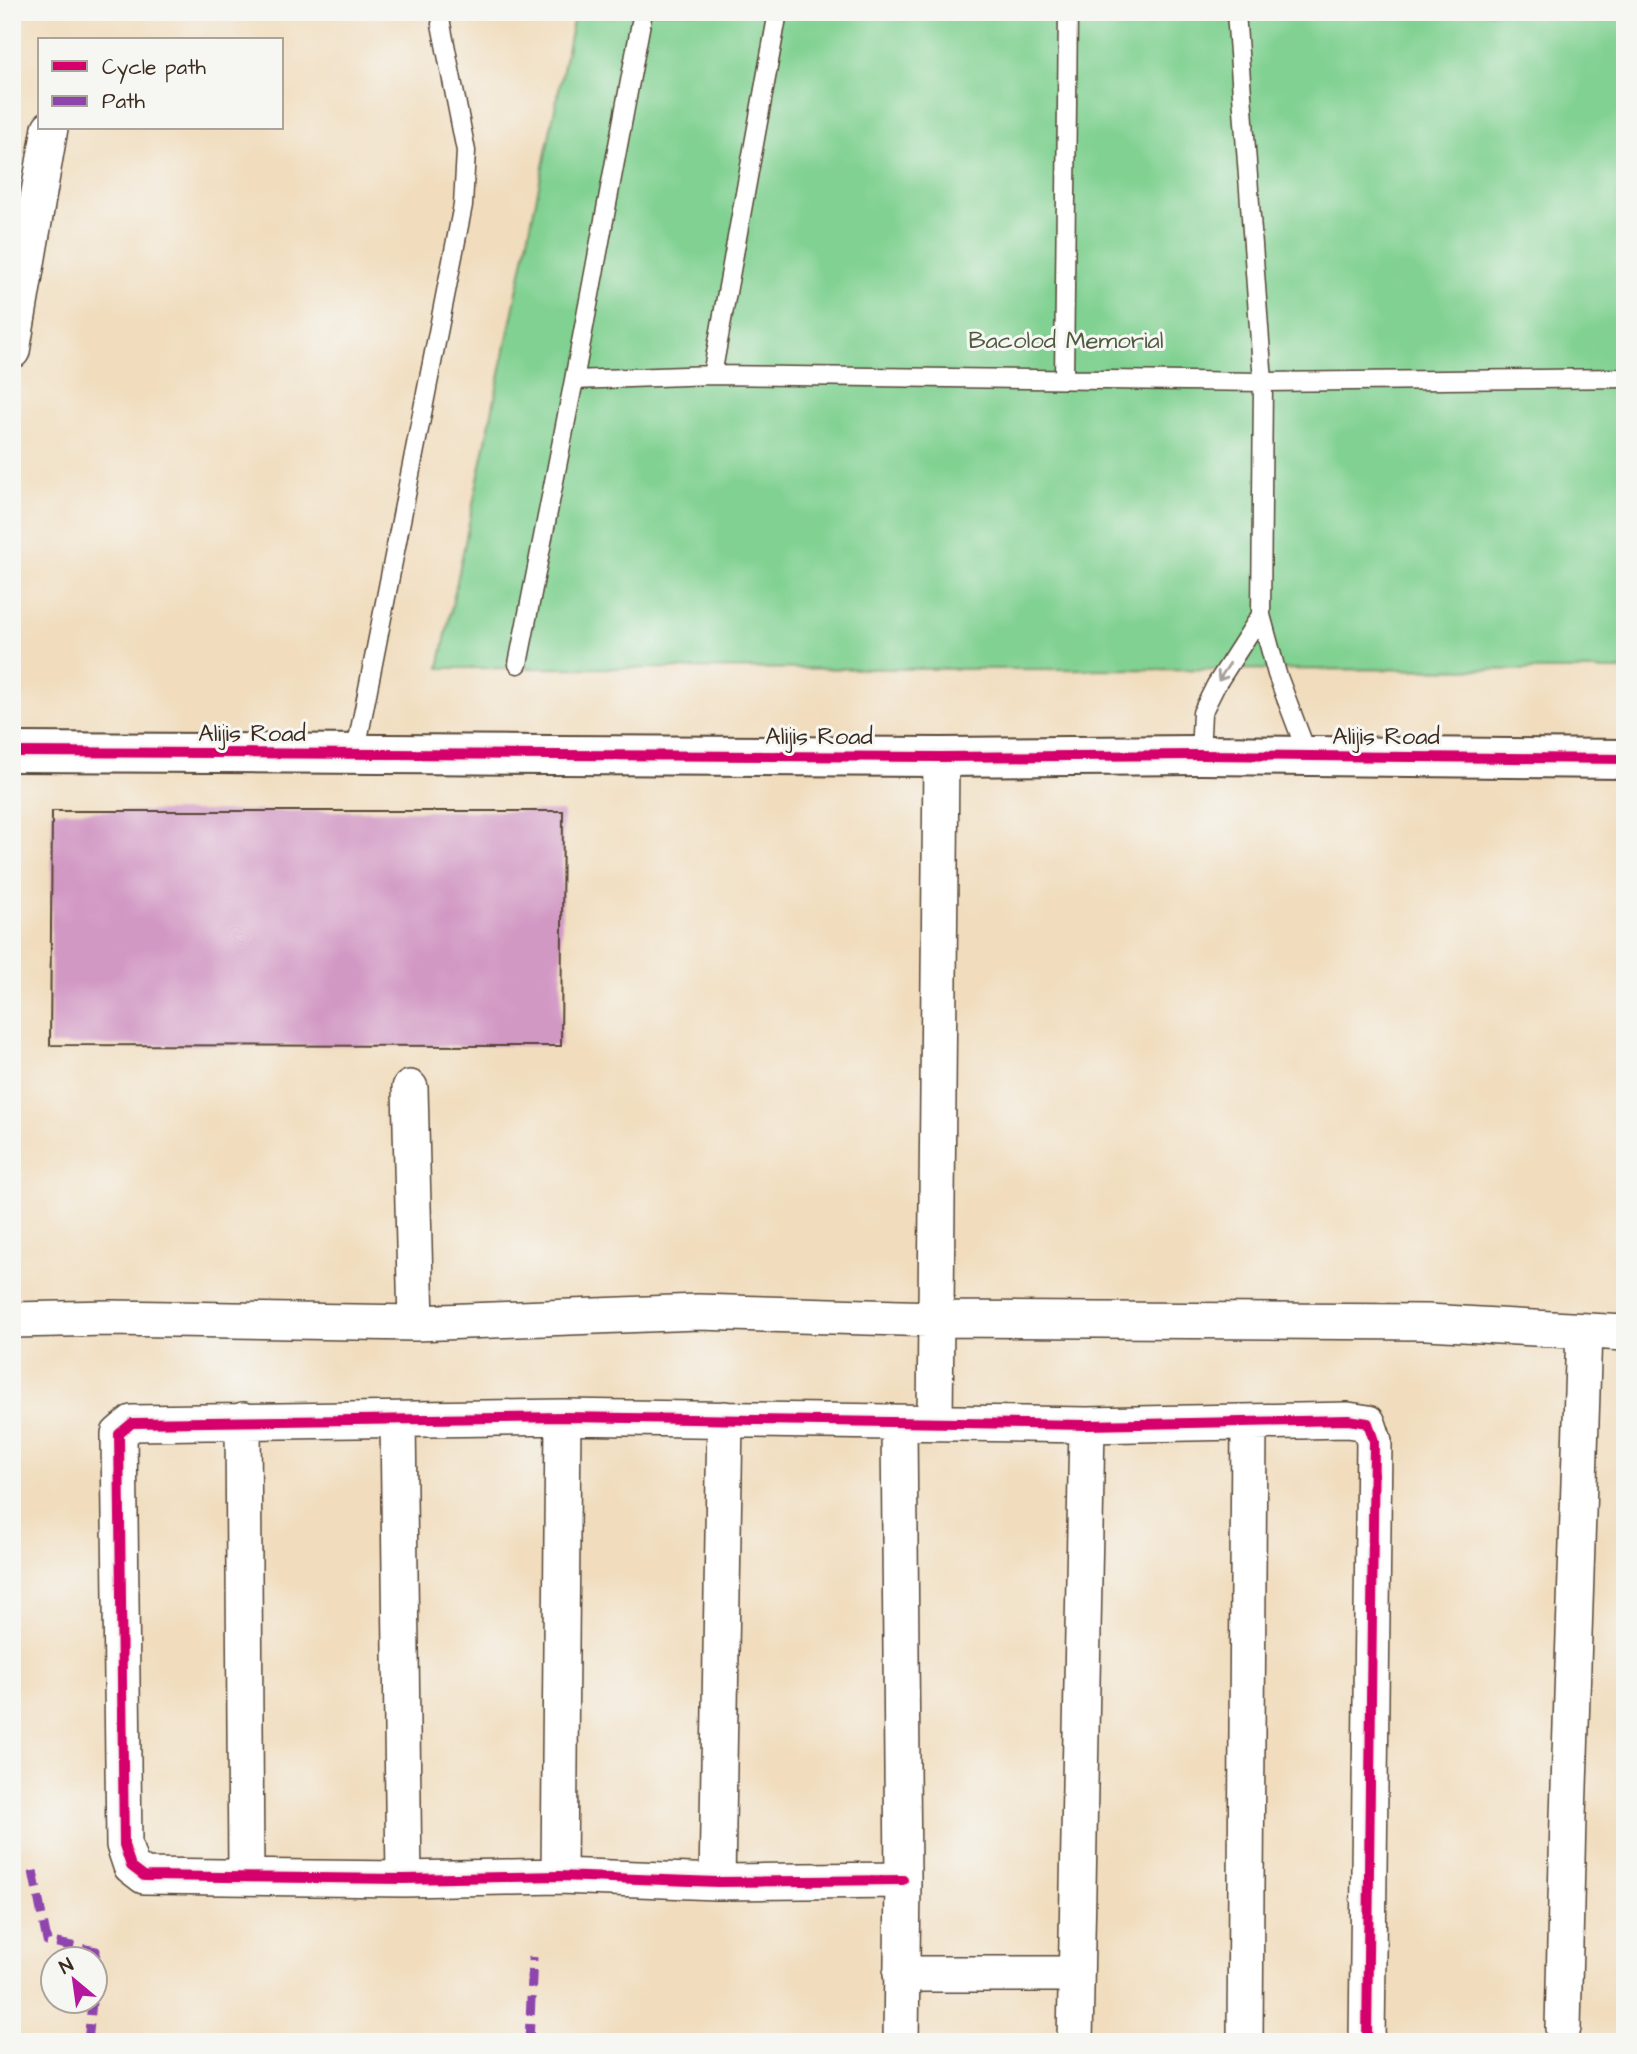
<svg xmlns="http://www.w3.org/2000/svg" width="1637" height="2054" viewBox="0 0 1637 2054" font-family="'Architects Daughter',sans-serif">
<style>
.green{fill:#81d192;stroke:#5e7e58;stroke-width:2}
.building{fill:#d298c4}
.lines{fill:none;stroke-linecap:round;stroke-linejoin:round}
.lane-casing{stroke:#564536;stroke-width:21}
.street-casing{stroke:#564536;stroke-width:38}
.primary-casing{stroke:#564536;stroke-width:42}
.lane{stroke:#fff;stroke-width:18}
.street{stroke:#fff;stroke-width:35}
.primary{stroke:#fff;stroke-width:38}
.quiet{stroke:#8e44ad;stroke-width:9;stroke-dasharray:18 9;stroke-linecap:butt}
.cycleway-casing{stroke:#f6f6f2;stroke-width:15}
.cycleway{stroke:#d6006c;stroke-width:10}
.oneway{stroke:#a79f9a}
.labels{text-anchor:middle;stroke-width:6;stroke-linejoin:round;paint-order:stroke}
.park-label{font-size:24px;fill:#505c41;stroke:#f6f6f2}
.street-label{font-size:24px;fill:#3b2a1e;stroke:#f6f6f2}
</style>
<rect width="100%" height="100%" fill="#f6f6f2"/>
<filter id="ink" filterUnits="userSpaceOnUse"><feTurbulence type="fractalNoise" baseFrequency=".0143" numOctaves="2"/><feDisplacementMap in="SourceGraphic" scale="14" xChannelSelector="R" yChannelSelector="G"/><feConvolveMatrix kernelMatrix="1 2 1 2 8 2 1 2 1" color-interpolation-filters="sRGB"/></filter>
<filter id="wash" filterUnits="userSpaceOnUse"><feTurbulence type="fractalNoise" baseFrequency=".00686" numOctaves="4" result="noise"/><feDisplacementMap in="SourceGraphic" scale="28" xChannelSelector="R" yChannelSelector="G"/><feGaussianBlur stdDeviation="1.57" result="paint"/><feColorMatrix in="noise" values="0 0 0 0 0 0 0 0 0 0 0 0 0 0 0 0 0 1.4 0 .05"/><feComposite in="paint" operator="in"/></filter>
<g filter="url(#wash)">
<rect width="100%" height="100%" fill="#f1ddbe"/>
<path class="green" d="M575,12H1625V670L439,668Z"/>
<g id="blocks">
<path class="building" d="M52,811H563L561,1046L50,1045Z"/>
</g>
</g>
<g filter="url(#ink)">
<use href="#blocks" fill-opacity="0" stroke="#564536" stroke-width="2"/>
<g class="lines">
<defs>
<path id="lane" d="M1236,12L1263,382L1261,615L1277,674L1308,756
M712,375L778,12
M1064,379L1068,12
M574,380L712,375L1263,382L1625,378
M518,664L574,380L643,12
M355,755L463,205L466,151L441,24
M1200,755L1202,713L1216,685L1261,615"/>
<path id="street" d="M12,351L50,128
M410,1088L416,1323
M12,1320L110,1318L416,1323L698,1312L936,1319L1427,1322L1625,1333
M243,1420L246,1877
M398,1421L404,1879
M899,1423L903,1880L901,2042
M935,1423L941,757
M559,1876L563,1417
M903,1880L717,1882L559,1876L404,1879L144,1876L131,1866L124,1845L119,1434L132,1423L563,1417L1087,1425L1348,1420L1368,1423L1374,1441L1367,2042
M717,1882L725,1419
M901,1974H1075
M1563,2028L1568,1817L1584,1331
M1075,2042L1087,1425
M1245,2042L1249,1423"/>
<path id="primary" d="M12,752L941,757L1200,755L1625,759"/>
</defs>
<use href="#lane" class="lane-casing"/>
<use href="#street" class="street-casing"/>
<use href="#primary" class="primary-casing"/>
<use href="#lane" class="lane"/>
<use href="#street" class="street"/>
<use href="#primary" class="primary"/>
<path class="quiet" d="M33,1871L47,1941L96,1951L94,1973
M88,2042L92,2002
M529,2042L533,1957"/>
<defs>
<path id="cycleway" d="M12,752L941,757L1200,755L1625,759
M903,1880L717,1882L559,1876L404,1879L144,1876L131,1866L124,1845L119,1434L132,1423L563,1417L1087,1425L1348,1420L1368,1423L1374,1441L1367,2042"/>
</defs>
<use href="#cycleway" class="cycleway-casing"/>
<use href="#cycleway" class="cycleway"/>
</g>
<defs><path id="oneway-shaft" d="M-6 0H5M1.5-3L5.5 0L1.5 3" fill="none" stroke-width="1.6" stroke-linecap="round" stroke-linejoin="round" transform="scale(1.75)"/></defs>
<use class="oneway" href="#oneway-shaft" transform="translate(1224 672) rotate(123)"/>
</g>
<g class="labels">
<g class="park-label">
<text x="1066" y="348">Bacolod Memorial</text>
</g>
<g class="street-label">
<text x="252" y="741">Alijis Road</text>
<text x="819" y="744">Alijis Road</text>
<text x="1386" y="744">Alijis Road</text>
</g>
</g>
<rect width="1637" height="2054" fill="none" stroke="#f6f6f2" stroke-width="42"/>
<rect x="38" y="38" width="245" height="91" fill="#f6f6f2" stroke="#aba49d" stroke-width="2"/>
<rect x="52" y="61" width="35" height="10" fill="#d6006c" stroke="#aba49d" stroke-width="2"/>
<text x="102" y="74" font-size="21" fill="#3b2a1e">Cycle path</text>
<rect x="52" y="96" width="35" height="10" fill="#8e44ad" stroke="#aba49d" stroke-width="2"/>
<text x="102" y="108" font-size="21" fill="#3b2a1e">Path</text>
<g transform="translate(74 1980) rotate(331)"><circle r="33" fill="#f6f6f2" stroke="#aba49d" stroke-width="2"/>
<path d="M0-5L12 26L0 18L-12 26Z" fill="#b5179e"/>
<text y="-10" font-size="19" font-weight="bold" text-anchor="middle" fill="#3b2a1e">N</text>
</g>
</svg>
